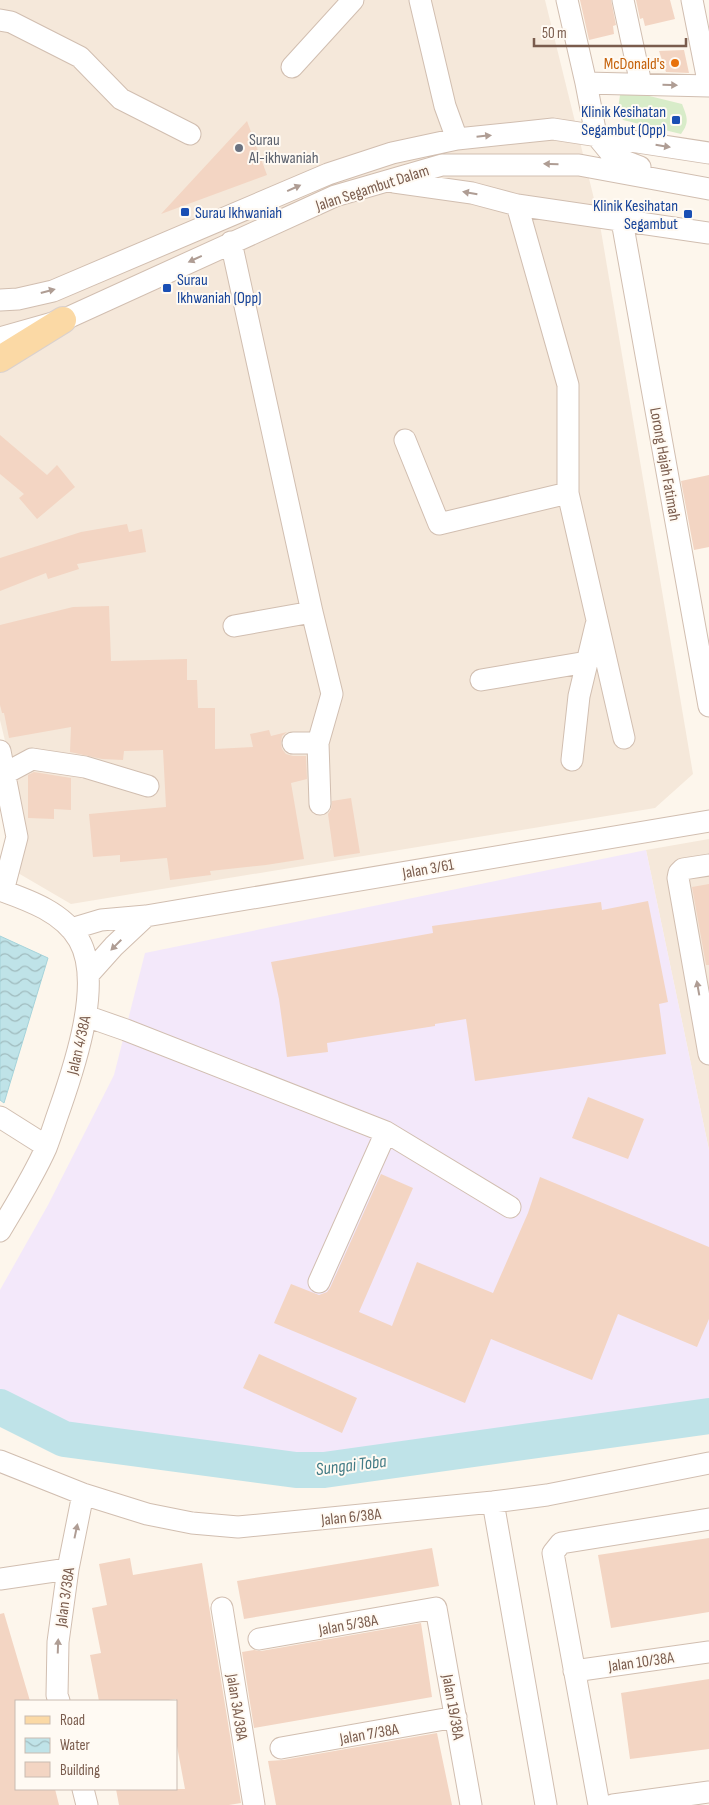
<svg xmlns="http://www.w3.org/2000/svg" width="709" height="1805" viewBox="0 0 709 1805" font-family="'Sofia Sans Condensed',sans-serif">
<style>
.residential{fill:#f5e8da}
.education{fill:#f3e8fa}
.grass{fill:#d8ecc9}
.water{fill:url(#water-waves);stroke:#a5d3da}
.lines{fill:none;stroke-linecap:round;stroke-linejoin:round}
.river{stroke:#bfe3e8;stroke-width:36}
.building{fill:#f3d5c3}
.minor-casing{stroke:#d1beb0;stroke-width:23}
.major-casing{stroke:#dad1cd;stroke-width:28}
.minor{stroke:#fff;stroke-width:21}
.major{stroke:#fbd9a5;stroke-width:26}
.oneway{fill:#af9d94}
.food-dot{fill:#e8710a;stroke:#fffaf3;stroke-width:2}
.transit-dot{fill:#1a4fb4;stroke:#fffaf3;stroke-width:2}
.worship-dot{fill:#6b7280;stroke:#fffaf3;stroke-width:2}
.labels{text-anchor:middle;stroke-width:4;stroke-linejoin:round;paint-order:stroke}
.food-label{font-size:16px;fill:#c56008;stroke:#fffaf3;text-anchor:end}
.transit-label{font-size:16px;fill:#164399;stroke:#fffaf3;text-anchor:end}
.worship-label{font-size:16px;fill:#5b616d;stroke:#fffaf3;text-anchor:start}
.street-label{font-size:16px;fill:#7a5c4d;stroke:#fffaf3}
.water-label{font-size:18px;font-style:italic;fill:#437c86;stroke:#fffaf3}
</style>
<defs>
<pattern id="water-waves" width="16" height="10" patternUnits="userSpaceOnUse" patternTransform="scale(1.25)"><rect width="16" height="10" fill="#bfe3e8"/><path d="M0 5q4-4 8 0t8 0" fill="none" stroke="#a0bbbe"/></pattern>
</defs>
<rect width="100%" height="100%" fill="#fdf6ec"/>
<path class="residential" d="M0,0H545L599,219L693,774L655,808L71,904L18,873L24,820L0,720Z
M709,839V1150L646,850Z"/>
<path class="education" d="M646,850L709,1150V1400L296,1464L65,1437L0,1406V1290L48,1205L114,1075L145,953Z"/>
<path class="grass" d="M629,91L682,104C687,117 690,122 681,134L623,120L618,109L620,95Z"/>
<path class="water" d="M0,936L48,958L4,1103L0,1100Z"/>
<g class="lines">
<path class="river" d="M0,1407L64,1439L296,1470H324L709,1416"/>
</g>
<path class="building" d="M580,0H611L616,25L613,26L614,34L589,40Z
M636,0H670L675,19L645,26L643,18L640,19Z
M684,50L689,73L666,72L659,51Z
M247,121L267,175L161,214Z
M0,435L47,475L57,465L75,487L37,519L19,498L24,494L0,474Z
M709,475V547L694,550L681,481Z
M127,524L129,532L142,529L146,552L77,564L79,569L48,579L46,573L0,591V558L81,532Z
M109,606L111,661L187,659V680H197L198,708H215V749L253,747L250,734L269,730L271,736L287,732L282,736L281,743L282,749L286,754L293,756H306L307,779L291,783L304,859L266,865L210,871L211,875L170,880L167,858L120,862V855L93,857L89,814L166,807L163,750L124,751L123,760L102,759L70,752L71,727L9,738L4,713H2L0,705V625L73,607Z
M34,772L71,778V810L54,809V819L28,818V775Z
M351,798L360,853L334,857L328,814L331,809L332,801Z
M709,884V965H706L692,887Z
M648,901L668,1002L659,1004L666,1054L475,1081L466,1019L435,1024V1026L327,1043L328,1052L287,1057L279,999L271,962L433,933L432,926L601,902L602,910Z
M588,1097L644,1119L628,1159L572,1138Z
M381,1174L413,1188L359,1312L392,1326L417,1262L493,1293L528,1213L540,1177L709,1247V1319L697,1347L618,1314L592,1380L491,1339L465,1403L274,1323L291,1284L319,1295L327,1292L330,1288Z
M259,1354L357,1398L342,1433L243,1388Z
M709,1538V1612L611,1628L598,1555Z
M432,1548L439,1586L244,1619L237,1581Z
M130,1558L133,1575L202,1563L241,1803L229,1805H119L116,1789H185L176,1741V1699L161,1701H99L90,1655L101,1653L92,1608L107,1605L99,1564Z
M4,1613L30,1701H16V1789H55L59,1805H0V1614Z
M421,1623L432,1697L254,1728L242,1652L254,1650L261,1651Z
M709,1679V1749L630,1759L621,1693Z
M437,1733L452,1805H276L268,1761L283,1760Z"/>
<g class="lines">
<defs>
<path id="minor" d="M420,0L445,106L457,139
M567,0L586,83L596,135L614,157L640,167
M623,0L641,84
M692,0L709,86
M0,20L11,22L80,57L121,99L190,134
M292,67L353,0
M586,83L709,86
M394,182L472,193L517,205L709,233
M517,205L568,385V493L624,738
M622,221L709,706
M231,242L312,612L332,694L318,743L320,804
M0,300L18,299L53,291L328,174L392,153L457,139L553,129L709,153
M0,338L63,320L335,196L442,165H579L709,189
M405,440L439,524L568,493
M234,626L312,612
M481,680L587,662
M293,743H318
M0,751L17,837L3,891
M572,760L579,696L596,625
M6,773L32,759L85,767L148,786
M709,865L683,869L679,873L678,878L709,1054
M0,890C28,900 63,912 79,940C103,982 75,1065 60,1108C55,1122 51,1135 46,1148C33,1177 16,1204 0,1231
M71,929L101,920L146,916L709,821
M88,975L114,946L146,916
M86,1016L126,1030L386,1132L510,1207
M0,1117L46,1146
M319,1282L386,1132
M0,1461L83,1494L147,1514L192,1523L238,1527L493,1502L547,1495L709,1463
M493,1502L546,1805
M0,1579L68,1569
M222,1608L254,1805
M259,1639L436,1608L471,1805
M574,1671L709,1652
M59,1701L57,1695L58,1642L68,1569L83,1494
M281,1748L456,1717
M83,1789L87,1805
M599,1805L553,1553L561,1543L709,1519
M613,1805L709,1792"/>
<path id="major" d="M0,359L63,320"/>
</defs>
<use href="#minor" class="minor-casing"/>
<use href="#major" class="major-casing"/>
<use href="#minor" class="minor"/>
<use href="#major" class="major"/>
</g>
<defs><path id="oneway-solid" d="M-6-.8H1V-3.2L6.5 0L1 3.2V.8H-6Z" transform="scale(1.25)"/></defs>
<g class="oneway">
<use href="#oneway-solid" transform="translate(670 85) rotate(1)"/>
<use href="#oneway-solid" transform="translate(484 136) rotate(-6)"/>
<use href="#oneway-solid" transform="translate(663 146) rotate(9)"/>
<use href="#oneway-solid" transform="translate(551 164) rotate(-179)"/>
<use href="#oneway-solid" transform="translate(294 188) rotate(-24)"/>
<use href="#oneway-solid" transform="translate(470 193) rotate(-170)"/>
<use href="#oneway-solid" transform="translate(195 259) rotate(155)"/>
<use href="#oneway-solid" transform="translate(48 291) rotate(-15)"/>
<use href="#oneway-solid" transform="translate(116 945) rotate(135)"/>
<use href="#oneway-solid" transform="translate(698 988) rotate(-100)"/>
<use href="#oneway-solid" transform="translate(76 1531) rotate(-78)"/>
<use href="#oneway-solid" transform="translate(58 1646) rotate(-88)"/>
</g>
<circle class="food-dot" cx="675" cy="63" r="5"/>
<g class="transit-dot">
<rect x="671" y="115" width="10" height="10" rx="2.5"/>
<rect x="180" y="207" width="10" height="10" rx="2.5"/>
<rect x="683" y="209" width="10" height="10" rx="2.5"/>
<rect x="162" y="283" width="10" height="10" rx="2.5"/>
</g>
<circle class="worship-dot" cx="239" cy="148" r="5"/>
<g class="labels">
<g class="food-label">
<text x="665" y="69">McDonald's</text>
</g>
<g class="transit-label">
<text x="666" y="117">Klinik Kesihatan<tspan x="666" dy="18">Segambut (Opp)</tspan></text>
<text x="678" y="211">Klinik Kesihatan<tspan x="678" dy="18">Segambut</tspan></text>
<text x="195" y="218" text-anchor="start">Surau Ikhwaniah</text>
<text x="177" y="285" text-anchor="start">Surau<tspan x="177" dy="18">Ikhwaniah (Opp)</tspan></text>
</g>
<g class="worship-label">
<text x="249" y="145">Surau<tspan x="249" dy="18">Al-ikhwaniah</tspan></text>
</g>
<g class="street-label">
<text transform="translate(372 187) rotate(-18)" y="6">Jalan Segambut Dalam</text>
<text transform="translate(666 464) rotate(80)" y="6">Lorong Hajah Fatimah</text>
<text transform="translate(428 868) rotate(-10)" y="6">Jalan 3/61</text>
<text transform="translate(78 1045) rotate(-77)" y="6">Jalan 4/38A</text>
<text transform="translate(351 1516) rotate(-6)" y="6">Jalan 6/38A</text>
<text transform="translate(64 1597) rotate(-82)" y="6">Jalan 3/38A</text>
<text transform="translate(348 1624) rotate(-10)" y="6">Jalan 5/38A</text>
<text transform="translate(641 1661) rotate(-8)" y="6">Jalan 10/38A</text>
<text transform="translate(238 1707) rotate(81)" y="6">Jalan 3A/38A</text>
<text transform="translate(454 1707) rotate(80)" y="6">Jalan 19/38A</text>
<text transform="translate(369 1733) rotate(-10)" y="6">Jalan 7/38A</text>
</g>
<g class="water-label">
<text transform="translate(351 1465) rotate(-7)" y="6">Sungai Toba</text>
</g>
</g>
<rect x="15" y="1700" width="162" height="90" fill="#fffaf3" stroke="#cabbb1"/>
<rect x="25" y="1716" width="25" height="8" fill="#fbd9a5" stroke="#cabbb1"/>
<text x="60" y="1725" font-size="15" fill="#7a5c4d">Road</text>
<rect x="25" y="1738" width="25" height="15" fill="url(#water-waves)" stroke="#cabbb1"/>
<text x="60" y="1750" font-size="15" fill="#7a5c4d">Water</text>
<rect x="25" y="1762" width="25" height="15" fill="#f3d5c3" stroke="#cabbb1"/>
<text x="60" y="1775" font-size="15" fill="#7a5c4d">Building</text>
<path d="M534 38v8h152v-8" fill="none" stroke="#7a5c4d" stroke-width="2.5"/>
<text x="542" y="38" font-size="15" fill="#7a5c4d" stroke="#fffaf3" stroke-width="4" paint-order="stroke">50 m</text>
</svg>
